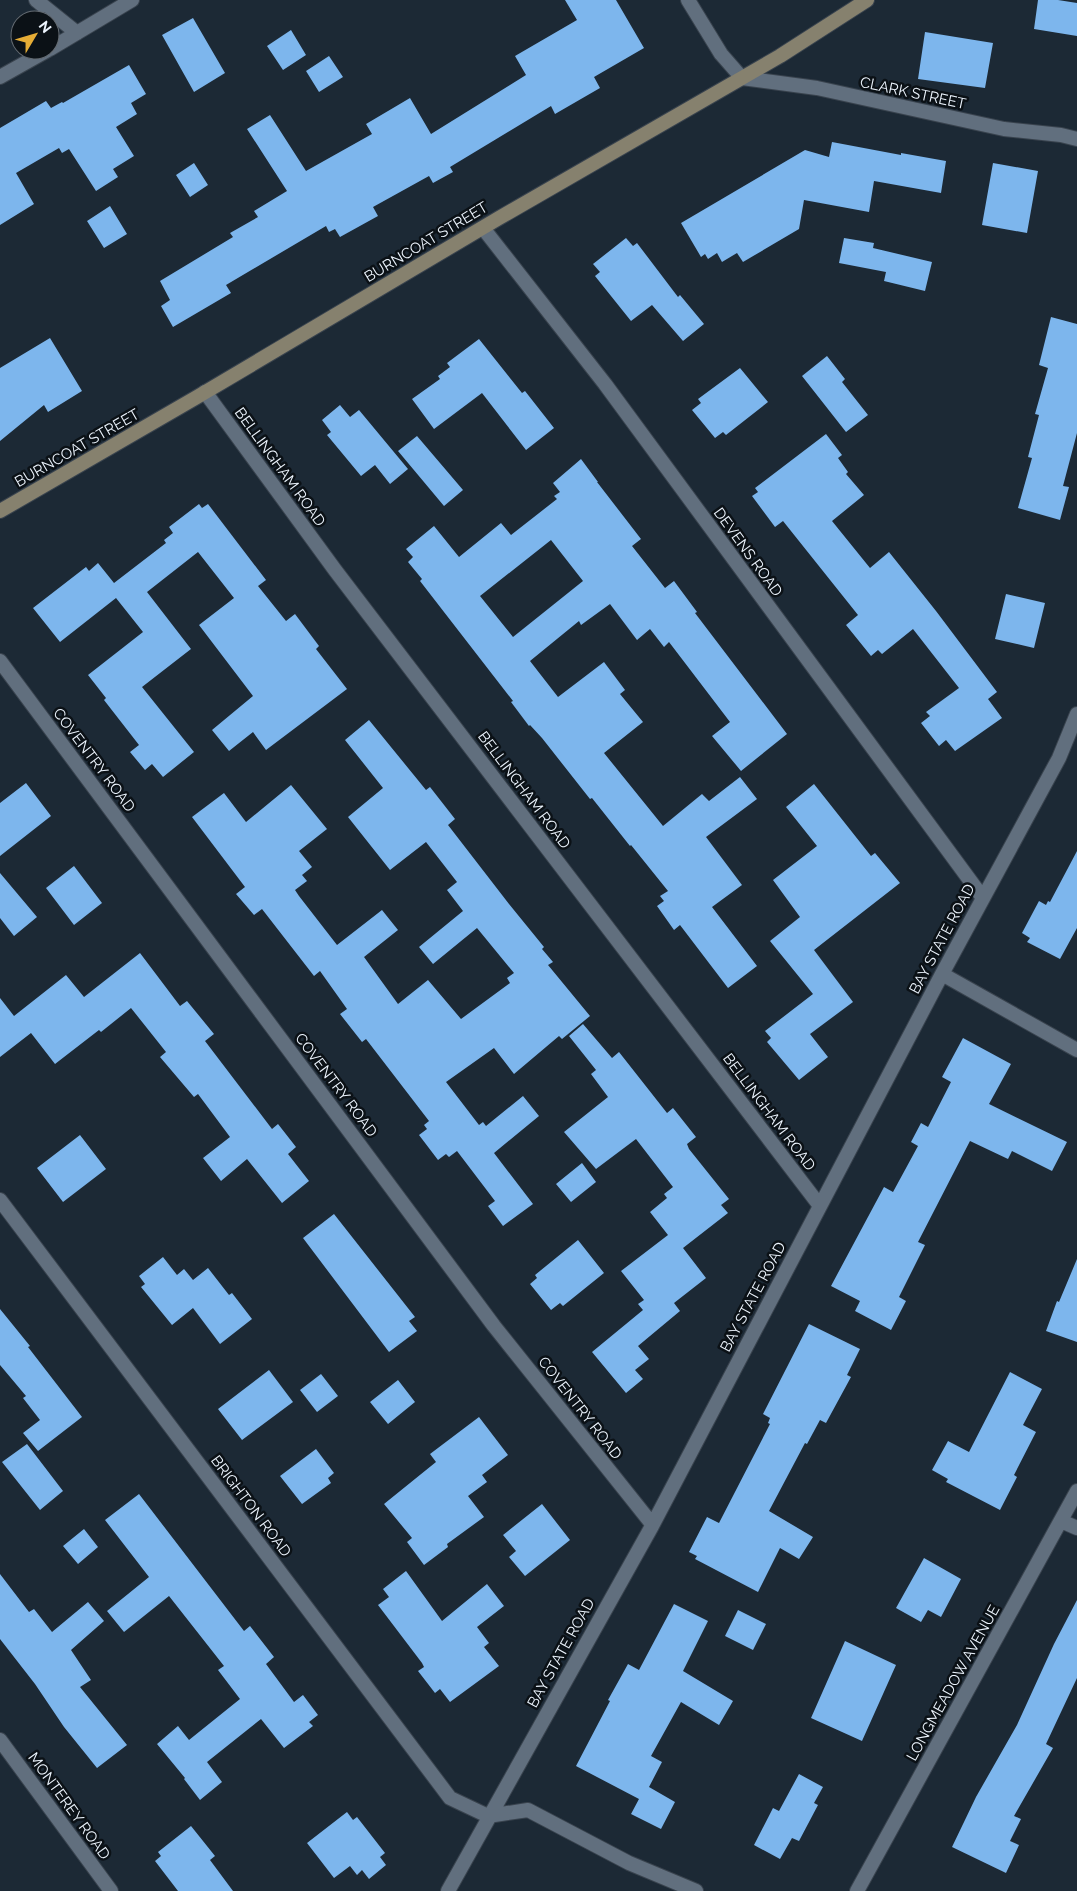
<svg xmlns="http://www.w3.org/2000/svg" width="1077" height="1891" viewBox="0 0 1077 1891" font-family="Raleway,sans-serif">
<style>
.building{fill:#7db6ed;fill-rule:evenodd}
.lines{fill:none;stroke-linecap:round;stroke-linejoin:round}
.minor-casing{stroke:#39434e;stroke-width:16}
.tertiary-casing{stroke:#39434e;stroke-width:16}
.secondary-casing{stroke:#39434e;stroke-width:16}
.minor{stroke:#616f7e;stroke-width:14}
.tertiary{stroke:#616f7e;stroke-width:14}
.secondary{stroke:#86816e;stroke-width:14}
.labels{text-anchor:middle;stroke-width:5;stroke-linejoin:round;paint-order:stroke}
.street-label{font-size:15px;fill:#edf5fe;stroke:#0b1116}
</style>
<rect width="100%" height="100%" fill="#1c2935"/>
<path class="building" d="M565,0H616L644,48L594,77L600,88L555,114L551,106L450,167L453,172L433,183L429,176L373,207L378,216L340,237L335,229L329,232L326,226L226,285L231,293L173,327L161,306L170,300L160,281L233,237L230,233L258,217L254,211L287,191L247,129L270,115L306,171L372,134L366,124L410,98L431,134L526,75L515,56L577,20Z
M1038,0H1058L1077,3V36L1034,29Z
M193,18L225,73L194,92L162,35Z
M291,30L306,55L283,70L267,46Z
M925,32L993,43L985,88L918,79Z
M329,56L343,77L319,92L306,71Z
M129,65L146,94L131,103L137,114L116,127L134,156L113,169L118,177L96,191L69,149L62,153L59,148L16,173L34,204L0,225V128L46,101L51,108L62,102L63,103Z
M832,142L901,155V153L946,161L941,193L874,181L869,212L804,200L799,229L743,262L737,253L722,262L717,253L708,259L705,254L701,257L681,223L805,150L829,157Z
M194,163L208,185L190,197L176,175Z
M993,163L1038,171L1027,233L982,225Z
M110,206L127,234L104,248L87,221Z
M626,238L633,246L637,243L678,297L680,295L704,324L683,341L652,305L631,321L595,276L600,272L593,264Z
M844,238L874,243L873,248L932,262L925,291L884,281L886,272L839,263Z
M1051,317L1077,324V433L1063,486L1069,487L1060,520L1018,508L1032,458L1028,457L1039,415L1035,414L1048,368L1039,365Z
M50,338L82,391L48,412L44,405L0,441V368Z
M479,339L522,393L525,391L554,428L526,450L482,393L434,429L412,399L440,379L438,376L450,367L447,363Z
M827,356L845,379L842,382L868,415L846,432L802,376Z
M740,368L768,402L726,435L723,432L715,438L692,410L701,403L698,399Z
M340,405L350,417L359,410L408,469L390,484L375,465L361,476L327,435L331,432L322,420Z
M826,434L842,455L838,458L848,472L846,474L864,495L832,521L870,568L889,552L936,611L997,692L988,699L1002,718L955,751L946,740L939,746L921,723L930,716L926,712L959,688L913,629L882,654L878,650L871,656L846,625L858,615L783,521L775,527L752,496L758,492L755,488Z
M417,436L463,490L444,506L398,451Z
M581,459L598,482H597L641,539L632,546L665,588L674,581L697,612L695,613L787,734L741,771L712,736L730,722L669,642L664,647L650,629L637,640L610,604L581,625L579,621L530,661L558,697L604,662L625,690L620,694L643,722L604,753L663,826L702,794L709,801L740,777L757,799L706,837L742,885L712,907L757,966L728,988L680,925L674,930L657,906L664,901L660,896L668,891L631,845L630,846L592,798L590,799L542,738L530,725L529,726L511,702L513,701L420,581L422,579L408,562L413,557L406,549L434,526L459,557L501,523L511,535L557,499L554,496L560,492L553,483ZM551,540L583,581L513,637L480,596Z
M199,504L202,508L208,504L266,580L258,586L286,621L295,614L319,646L316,649L347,689L266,750L253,732L229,751L212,730L253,696L199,625L234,598L198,552L147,592L191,649L142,687L194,752L163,777L152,764L145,770L130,752L139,745L104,700L106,698L88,675L143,632L116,598L60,642L33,608L86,567L89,571L98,563L114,583L166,543L164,540L173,533L169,527Z
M1006,594L1045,603L1034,648L995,639Z
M369,720L426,790L430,787L455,819L448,825L509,904L544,947L542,949L553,962L548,965L590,1016L562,1039L559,1036L514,1074L494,1048L446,1082L479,1125L483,1122L486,1126L523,1096L539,1116L494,1153L533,1204L503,1226L488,1206L495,1201L457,1151L449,1157L446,1154L438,1160L419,1135L427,1129L424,1125L429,1121L366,1039L362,1042L340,1014L347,1009L320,971L314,976L262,909L254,915L236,894L245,887L192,817L224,793L246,822L291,785L327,829L299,851L312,867L302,875L307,881L295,890L299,896L337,945L382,910L398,930L364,957L398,1004L428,980L461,1019L510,983L507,978L514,973L477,928L433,964L419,947L463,911L447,890L457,882L426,842L390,870L348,817L383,788L345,740Z
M26,783L51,816L0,856V803Z
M814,784L871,856L875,853L900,883L814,950L853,1002L810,1034L828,1057L799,1080L767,1042L771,1038L765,1031L813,994L770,941L800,917L773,880L817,846L786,807Z
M1077,851V928L1060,959L1027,942L1030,938L1022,933L1039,901L1046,905L1048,901L1050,902Z
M74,866L102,903L74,925L46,888Z
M0,873L37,917L14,936L0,918Z
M140,953L180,1006L187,1001L214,1034L205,1041L272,1129L278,1124L296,1147L288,1154L309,1181L282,1203L247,1159L221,1181L203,1158L230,1137L198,1094L194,1097L160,1057L166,1052L131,1008L101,1032L99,1030L55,1064L31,1033L0,1057V998L14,1016L66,975L84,997Z
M583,1024L612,1058L619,1052L667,1113L673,1108L696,1137L687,1144L689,1149L729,1199L721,1205L728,1213L683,1248L706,1278L674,1303L680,1311L638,1346L649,1359L635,1370L643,1379L626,1393L592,1352L643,1310L638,1304L644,1300L621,1271L668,1235L650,1212L667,1198L664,1194L673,1187L636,1139L596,1169L564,1132L608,1097L591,1074L596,1070L569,1036Z
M963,1038L1011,1064L989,1104L1067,1142L1052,1171L1012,1151L1008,1159L970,1141L918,1242L925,1245L899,1297L906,1301L891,1330L855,1311L860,1301L831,1286L884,1187L893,1192L918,1146L911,1142L921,1123L928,1127L951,1082L942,1077Z
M80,1135L106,1169L63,1202L37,1168Z
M582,1163L596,1182L571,1202L556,1184Z
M334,1214L415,1317L409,1321L417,1331L389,1352L303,1238Z
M578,1240L604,1273L563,1306L560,1303L551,1310L530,1284L537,1278L535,1275Z
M163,1257L177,1275L184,1269L193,1280L208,1268L229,1295L232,1293L252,1319L220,1344L193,1308L172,1325L141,1287L145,1284L139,1276Z
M1077,1259V1342L1046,1331L1057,1301L1059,1302Z
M0,1309L30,1346L28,1347L82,1417L38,1451L23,1433L40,1420L23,1398L26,1396L0,1365Z
M809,1324L860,1349L847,1375L851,1377L826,1423L820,1420L807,1444L805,1443L769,1511L813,1537L799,1559L780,1548L758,1592L695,1559L697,1556L689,1552L707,1517L719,1523L770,1424L768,1423L770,1418L763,1414Z
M269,1370L293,1402L242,1440L218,1409Z
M1010,1372L1042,1389L1023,1425L1036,1432L1014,1475L1017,1477L1000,1510L946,1482L948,1479L932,1470L948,1441L969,1452Z
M321,1374L338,1396L317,1412L300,1390Z
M398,1380L415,1402L388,1424L370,1402Z
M479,1417L508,1455L482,1475L487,1482L468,1496L484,1517L447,1544L448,1547L424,1565L407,1542L412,1538L384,1504L436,1462L430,1454Z
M27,1444L63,1491L40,1510L2,1462Z
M316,1449L334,1473L328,1478L331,1483L302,1504L280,1476Z
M139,1494L244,1631L250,1626L274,1657L266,1664L294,1702L303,1695L318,1715L309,1722L313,1726L284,1748L261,1719L207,1762L222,1782L200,1800L184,1779L185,1778L157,1744L178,1726L189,1740L240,1699L218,1670L224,1666L169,1596L124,1632L107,1611L149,1577L105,1520Z
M542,1504L570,1540L525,1576L509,1557L516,1551L503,1535Z
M84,1529L98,1547L78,1564L63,1546Z
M924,1558L961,1579L941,1617L928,1610L921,1622L896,1608Z
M406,1571L442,1621L487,1584L504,1606L477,1627L489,1643L484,1647L499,1666L450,1702L440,1689L435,1693L418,1671L424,1667L422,1663L378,1605L389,1597L383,1589Z
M0,1574L29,1612L34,1609L52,1632L88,1602L104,1621L71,1650L91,1680L80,1687L127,1745L97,1768L64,1727L35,1684L0,1639Z
M1077,1600V1678L1046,1744L1053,1748L1014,1816L1021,1819L1010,1841L1019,1845L1006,1873L952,1847L976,1797L1017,1725L1054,1644Z
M674,1604L708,1621L683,1671L733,1701L719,1725L681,1702L651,1756L662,1762L649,1787L675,1802L661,1829L631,1814L639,1799L576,1766L610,1701L608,1700L628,1664L639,1670Z
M738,1610L766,1624L753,1650L725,1636Z
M845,1641L896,1665L862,1741L811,1718Z
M799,1774L823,1787L814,1803L818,1805L799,1841L792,1838L780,1859L754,1845L773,1808L779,1811Z
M347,1812L353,1820L357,1817L385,1853L380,1857L386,1865L369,1879L362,1870L357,1875L350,1866L334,1878L307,1843Z
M191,1826L215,1856L210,1860L233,1891H178L155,1861L161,1856L158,1852Z"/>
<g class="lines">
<defs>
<path id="minor" d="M36,0L77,33
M688,0L721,54L742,78
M50,49L132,0
M0,77L48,50
M483,228L605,384L983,898
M205,392L335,570L820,1206
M0,661L494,1326L652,1524
M942,974L1077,1050
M0,1200L450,1798L488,1816L528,1810L629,1863L696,1891
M1061,1521L1077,1528
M0,1740L111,1891
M448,1891L652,1526L942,974L1059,758L1077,714
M857,1891L1077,1491"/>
<path id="tertiary" d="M742,78L817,88L1004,129L1061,135L1077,139"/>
<path id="secondary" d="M0,511L197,397L499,218L780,56L867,0"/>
</defs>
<use href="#minor" class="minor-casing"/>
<use href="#tertiary" class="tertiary-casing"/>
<use href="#secondary" class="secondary-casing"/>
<use href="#minor" class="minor"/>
<use href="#tertiary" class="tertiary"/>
<use href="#secondary" class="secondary"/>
</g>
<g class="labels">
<g class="street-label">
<text transform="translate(913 93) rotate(12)" y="5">CLARK STREET</text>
<text transform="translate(426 242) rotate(-31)" y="5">BURNCOAT STREET</text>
<text transform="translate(77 448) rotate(-30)" y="5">BURNCOAT STREET</text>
<text transform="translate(280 467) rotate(54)" y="5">BELLINGHAM ROAD</text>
<text transform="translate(748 552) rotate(54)" y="5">DEVENS ROAD</text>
<text transform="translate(94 760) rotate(53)" y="5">COVENTRY ROAD</text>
<text transform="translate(524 790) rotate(53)" y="5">BELLINGHAM ROAD</text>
<text transform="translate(942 939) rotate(-62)" y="5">BAY STATE ROAD</text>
<text transform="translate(336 1085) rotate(53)" y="5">COVENTRY ROAD</text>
<text transform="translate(769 1112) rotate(53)" y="5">BELLINGHAM ROAD</text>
<text transform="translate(753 1297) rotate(-62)" y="5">BAY STATE ROAD</text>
<text transform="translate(580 1408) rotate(52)" y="5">COVENTRY ROAD</text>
<text transform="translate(251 1506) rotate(53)" y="5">BRIGHTON ROAD</text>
<text transform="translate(561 1653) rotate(-61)" y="5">BAY STATE ROAD</text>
<text transform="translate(953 1683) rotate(-61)" y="5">LONGMEADOW AVENUE</text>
<text transform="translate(69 1806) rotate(54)" y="5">MONTEREY ROAD</text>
</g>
</g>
<g transform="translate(35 35) rotate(52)"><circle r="24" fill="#0b1116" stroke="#656c73"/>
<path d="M0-4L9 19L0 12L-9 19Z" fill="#e6ad36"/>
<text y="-8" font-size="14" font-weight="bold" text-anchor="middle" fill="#edf5fe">N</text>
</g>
</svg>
